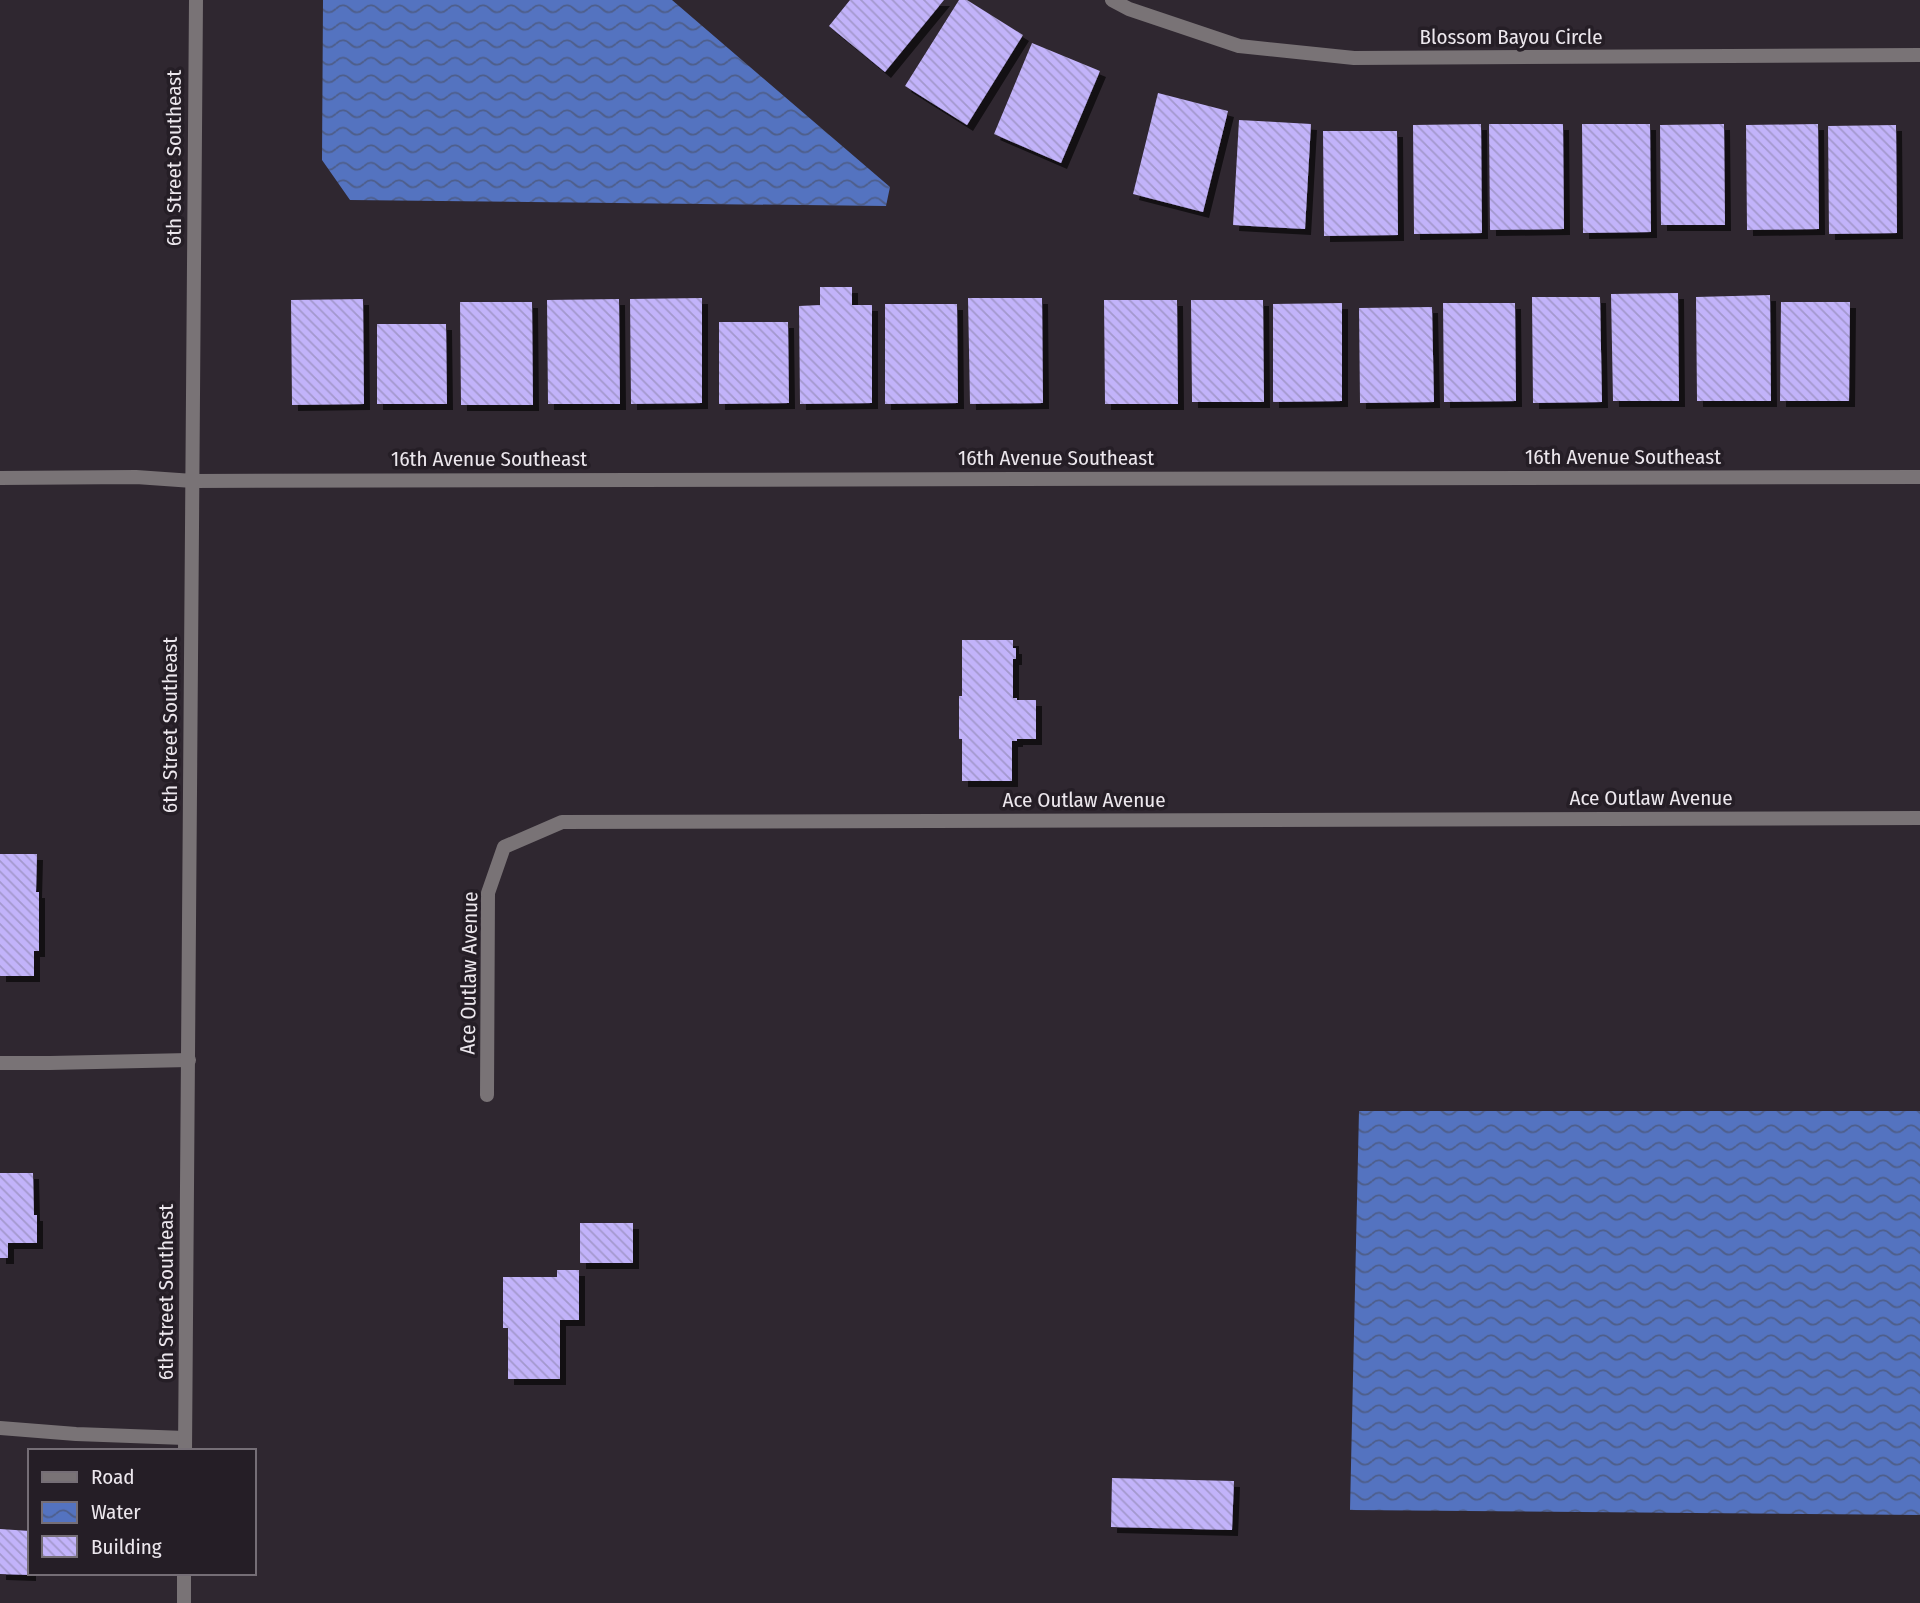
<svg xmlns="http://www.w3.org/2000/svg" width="1920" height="1603" viewBox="0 0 1920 1603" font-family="'Fira Sans Condensed',sans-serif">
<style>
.water{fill:url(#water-waves)}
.building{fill:url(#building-back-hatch);filter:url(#shadow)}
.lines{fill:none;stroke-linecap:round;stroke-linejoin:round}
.service{stroke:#797376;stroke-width:14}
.minor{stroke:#797376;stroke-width:14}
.labels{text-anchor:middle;stroke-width:7;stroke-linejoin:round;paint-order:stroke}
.street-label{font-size:21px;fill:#ece7ed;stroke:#251e26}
</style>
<defs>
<pattern id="water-waves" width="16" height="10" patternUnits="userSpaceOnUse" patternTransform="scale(1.75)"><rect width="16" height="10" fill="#5473c0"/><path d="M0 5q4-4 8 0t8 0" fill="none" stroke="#4e5e8a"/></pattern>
<pattern id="building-back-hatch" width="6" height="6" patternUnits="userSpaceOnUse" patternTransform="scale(1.75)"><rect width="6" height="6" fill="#c2b3fa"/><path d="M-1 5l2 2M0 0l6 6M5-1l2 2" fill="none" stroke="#a398cd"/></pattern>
<filter id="shadow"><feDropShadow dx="6" dy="6" stdDeviation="0" flood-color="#0009"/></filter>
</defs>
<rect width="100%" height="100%" fill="#2f2730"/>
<path class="water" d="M323,0H672L890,187L886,206L350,200L322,160Z
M1359,1111H1920V1515L1350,1510Z"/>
<path class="building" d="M850,0H944L885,72L829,26Z
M959,0H967L1023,35L967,125L905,86Z
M1032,43L1100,71L1061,163L994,134Z
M1158,93L1228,111L1203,212L1133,194Z
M1239,120L1311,124L1305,229L1233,225Z
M1481,124L1482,233L1414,234L1413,125Z
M1489,124H1563L1564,229L1490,230Z
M1582,124H1650L1651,232L1583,233Z
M1724,124L1725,225H1661L1660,125Z
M1818,124L1819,229L1747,230L1746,125Z
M1896,125L1897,233L1829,234L1828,126Z
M1323,131H1397L1398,235L1324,236Z
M820,287H852V305H872V403L800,404L799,306L820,305Z
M1678,293L1679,401H1613L1611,294Z
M1770,295L1771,401H1697L1696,297Z
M1532,297H1600L1602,402L1533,403Z
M702,298V403L631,404L630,299Z
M968,298H1042L1043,403L970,404Z
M363,299L364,404L292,405L291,300Z
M619,299L620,404H548L547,300Z
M1104,300H1177L1178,404H1105Z
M1191,300H1263L1264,402H1192Z
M460,302H532L533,405H461Z
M1781,302H1850L1849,401H1780Z
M1342,303V401L1273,402V304Z
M1443,303H1515L1516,401L1444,402Z
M885,304H957L958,403L885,404Z
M1432,307L1434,402L1360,403L1359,308Z
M719,322H788L789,403L719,404Z
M377,324H446L447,404H377Z
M962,640H1013V648H1016V659H1013V698H1017V700H1036V739H1017V741H1012V781H962V739H959V696H962Z
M0,854H37L36,892H39V951H34V976H0Z
M0,1173H33L34,1215H37V1243H8V1258H0Z
M580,1223H633V1263H580Z
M557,1270H579V1320H560V1379H508V1328H503V1277H557Z
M1112,1478L1234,1481L1232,1530L1111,1527Z
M0,1529L30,1531V1575L0,1574Z"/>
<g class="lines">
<path class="service" d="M0,1063H50L189,1060
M0,1428L76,1434L185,1438"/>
<path class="minor" d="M1112,0L1129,9L1239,46L1354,58L1920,55
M0,478L136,477L193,481L1920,477
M487,1095L488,893L504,847L562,822L1920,818
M185,1451L196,0
M184,1603V1573"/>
</g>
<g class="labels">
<g class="street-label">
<text x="1511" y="44">Blossom Bayou Circle</text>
<text transform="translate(174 158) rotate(-90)" y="7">6th Street Southeast</text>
<text x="1623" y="464">16th Avenue Southeast</text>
<text x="1056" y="465">16th Avenue Southeast</text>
<text x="489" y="466">16th Avenue Southeast</text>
<text transform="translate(170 725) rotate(-90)" y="7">6th Street Southeast</text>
<text x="1651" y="805">Ace Outlaw Avenue</text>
<text x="1084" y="807">Ace Outlaw Avenue</text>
<text transform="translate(469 973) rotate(-89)" y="7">Ace Outlaw Avenue</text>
<text transform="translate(166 1292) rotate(-90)" y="7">6th Street Southeast</text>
</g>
</g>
<rect x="28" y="1449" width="228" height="126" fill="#251e26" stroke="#756e76" stroke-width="2"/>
<rect x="42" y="1472" width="35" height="10" fill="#797376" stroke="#756e76" stroke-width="2"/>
<text x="91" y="1484" font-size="21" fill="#ece7ed">Road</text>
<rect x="42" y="1502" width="35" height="21" fill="url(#water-waves)" stroke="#756e76" stroke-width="2"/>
<text x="91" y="1519" font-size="21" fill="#ece7ed">Water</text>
<rect x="42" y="1536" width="35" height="21" fill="url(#building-back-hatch)" stroke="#756e76" stroke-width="2"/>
<text x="91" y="1554" font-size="21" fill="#ece7ed">Building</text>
</svg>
